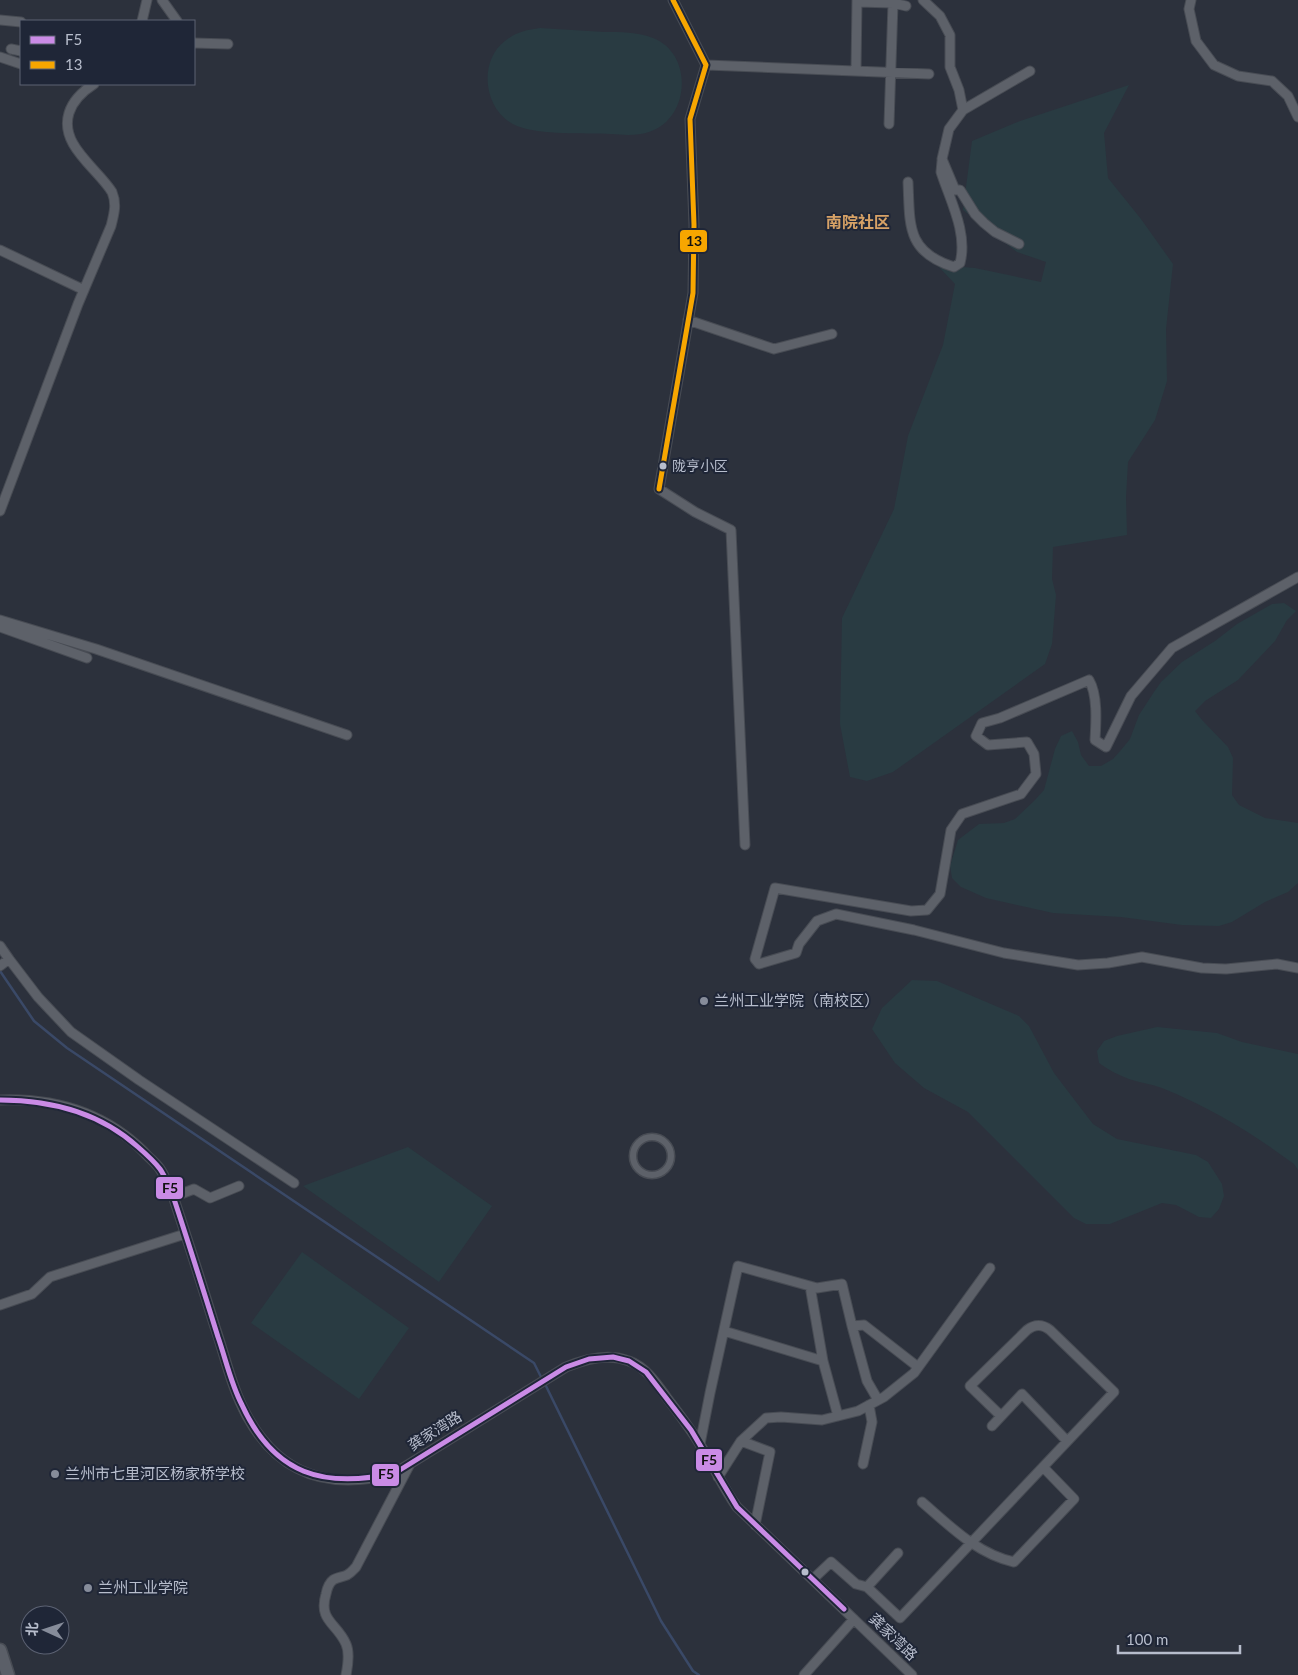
<svg xmlns="http://www.w3.org/2000/svg" width="1298" height="1675" viewBox="0 0 1298 1675" font-family="Lato,'Noto Sans SC',sans-serif">
<style>
.green{fill:#293b42}
.lines{fill:none;stroke-linecap:round;stroke-linejoin:round}
.stream{stroke:#3a4967;stroke-width:2.5}
.pedestrian-casing{stroke:#484c54;stroke-width:9}
.minor-casing{stroke:#484c54;stroke-width:11}
.secondary-casing{stroke:#484c54;stroke-width:15}
.pedestrian{stroke:#5d6169;stroke-width:6}
.minor{stroke:#5d6169;stroke-width:9}
.secondary{stroke:#5b5f68;stroke-width:12}
.bus-1-casing{stroke:#1f2637;stroke-width:9}
.bus-2-casing{stroke:#1f2637;stroke-width:9}
.bus-1{stroke:#ca8be6;stroke-width:5}
.bus-2{stroke:#f7a600;stroke-width:5}
.bus-dot{fill:#b7bdcc;stroke:#1f2637;stroke-width:2}
.poi-dot{fill:#868c9a;stroke:#1f2637;stroke-width:2}
.labels{text-anchor:middle;stroke-width:4;stroke-linejoin:round;paint-order:stroke}
.bus-label{font-size:14px;fill:#b7bdcc;stroke:#1f2637;text-anchor:start}
.poi-label{font-size:15px;fill:#b7bdcc;stroke:#1f2637;text-anchor:start}
.street-label{font-size:15px;fill:#b7bdcc;stroke:#1f2637}
.neighbourhood-label{font-size:16px;font-weight:bold;fill:#d7a266;stroke:#1f2637}
.line-badge{stroke:#1f2637;stroke-width:2}
.pale-badge-label{font-size:14px;text-anchor:middle;font-weight:bold;fill:#111}
</style>
<rect width="100%" height="100%" fill="#2c313c"/>
<path class="green" d="M540,28C561,29 583,31 604,32C620,32 638,32 653,38C694,54 690,119 649,132C637,136 624,135 611,134C585,133 540,135 517,126C484,113 477,62 505,41C516,32 526,30 540,28Z
M1129,85L1104,133L1108,178L1141,219L1173,264L1166,329L1167,381L1155,420L1128,462L1126,497L1127,535L1053,547L1052,579L1056,595L1052,644L1045,664L893,772L867,781L850,777L840,724L842,618L894,509L908,436L943,345L955,284L937,265L975,268L1041,282L1046,262L1017,252L963,210L972,141L1020,121Z
M1284,603L1296,611L1287,620L1275,641L1238,680L1205,701L1195,711L1202,720L1228,747L1233,758L1232,795L1239,805L1265,818L1298,823V883L1288,892L1265,902L1232,922L1219,926L1182,925L1121,917L1053,913L986,898L961,887L952,878L950,866L958,840L979,824L1004,823L1015,819L1034,801L1044,790L1055,749L1061,736L1072,731L1078,742L1081,755L1089,766H1101L1113,759L1121,750L1130,739L1139,715L1154,692L1161,682L1182,662L1215,641L1237,624L1272,604Z
M912,980L937,981L1019,1016L1029,1026L1054,1073L1093,1124L1117,1139L1196,1155L1208,1162L1222,1184L1224,1196L1219,1209L1211,1218L1199,1217L1176,1205L1162,1203L1110,1224H1086L1074,1218L968,1112L924,1088L895,1063L872,1029L882,1008Z
M1157,1027L1217,1033L1242,1042L1298,1054V1170L1294,1164C1252,1133 1211,1108 1162,1088C1152,1084 1140,1083 1129,1079C1118,1075 1109,1070 1099,1063L1097,1051L1104,1041L1117,1036Z
M408,1147L492,1206L439,1282L303,1186Z
M302,1252L409,1328L359,1399L251,1323Z"/>
<g class="lines">
<path class="stream" d="M0,971L34,1021L67,1048L534,1363L542,1379
M545,1384L661,1621L693,1671L699,1675"/>
<defs>
<path id="pedestrian" d="M633 1156a19 19 0 1 1 38 0a19 19 0 1 1-38 0Z"/>
<path id="minor" d="M162,0L177,21
M673,0L706,65L690,119L694,225L693,293L659,489L695,512L731,530L745,845
M923,0L940,16L950,35V67L959,90L963,110
M1191,0L1189,9L1196,41L1214,65L1238,76L1272,81L1288,96L1298,117
M857,2L893,3L906,6
M0,20L21,22
M142,21L147,0
M194,43L228,44
M11,49L21,51
M0,57L21,64
M706,65L929,74
M856,71L857,0
M889,124L893,3
M908,182C910,225 906,252 954,267L960,263C968,233 950,200 941,172L942,161
M1019,244L995,232L984,223L975,214L960,190H955L942,159L949,129L963,110L1030,71
M0,250L84,290
M688,320L774,349L832,334
M0,511L78,304L111,226C114,214 117,204 112,192C97,168 59,145 69,113C73,100 83,91 94,84
M1298,577L1172,648L1131,696L1106,747L1095,740C1096,723 1098,695 1089,680L1000,718L982,723L976,736L988,745L1027,742L1034,754L1036,774L1021,794L962,814L951,830L940,894L927,910L911,911L775,888L755,959L759,964L796,953L799,944L817,921L836,914L914,930L1004,953L1078,965L1108,963L1142,957L1202,968L1226,969L1277,964L1298,968
M0,620L96,649L347,735
M0,627L87,658
M0,946L9,959
M0,966L9,959L38,997L71,1032L139,1080L294,1183
M0,1100C55,1098 104,1112 144,1152C149,1158 156,1163 160,1169C165,1176 168,1186 172,1193C187,1238 201,1282 215,1327C225,1356 232,1389 247,1416C280,1476 330,1491 395,1473L566,1367C585,1359 609,1353 629,1361C646,1367 657,1384 667,1398C680,1415 693,1432 704,1451C715,1469 724,1489 737,1507L912,1675
M173,1197L194,1189L210,1198L239,1186
M810,1286L823,1361L838,1416
M0,1305L32,1294L50,1277L185,1234
M724,1331L823,1361
M878,1400L867,1381L852,1326L864,1325L918,1367
M992,1426L1022,1394L1067,1441
M741,1441L770,1452L755,1525
M700,1444L710,1393L738,1266L817,1288L842,1284L852,1326
M863,1464L872,1422L869,1405
M718,1477L741,1441L766,1418L781,1417L822,1420L858,1411L884,1397L914,1373L990,1268
M922,1502C950,1526 977,1554 1014,1562L1074,1499L1043,1467
M813,1579L831,1562L856,1584L867,1587L898,1553
M867,1587L900,1618L1114,1392L1050,1330C1042,1324 1035,1324 1027,1330L970,1386L1001,1416
M346,1675C348,1665 350,1653 346,1644C337,1623 318,1621 326,1594C327,1589 329,1583 333,1580C337,1577 343,1577 347,1575C351,1573 353,1570 356,1567L410,1464
M804,1675L854,1619"/>
<path id="secondary" d="M0,1650L8,1675"/>
</defs>
<use href="#pedestrian" class="pedestrian-casing"/>
<use href="#minor" class="minor-casing"/>
<use href="#secondary" class="secondary-casing"/>
<use href="#pedestrian" class="pedestrian"/>
<use href="#minor" class="minor"/>
<use href="#secondary" class="secondary"/>
<defs>
<path id="bus-1" d="M0,1100C52,1100 99,1112 138,1147C146,1154 154,1161 160,1169C165,1176 168,1185 172,1193C188,1241 203,1289 218,1337C226,1360 231,1384 242,1405C274,1475 324,1489 395,1473L566,1367L589,1359L613,1357L629,1361L646,1372L691,1430L737,1507L844,1609"/>
<path id="bus-2" d="M659,489L693,293L694,225L690,119L706,65L673,0"/>
</defs>
<use href="#bus-1" class="bus-1-casing"/>
<use href="#bus-2" class="bus-2-casing"/>
<use href="#bus-1" class="bus-1"/>
<use href="#bus-2" class="bus-2"/>
</g>
<g class="bus-dot">
<circle cx="663" cy="466" r="4.5"/>
<circle cx="805" cy="1572" r="4.5"/>
</g>
<g class="poi-dot">
<circle cx="704" cy="1001" r="5"/>
<circle cx="55" cy="1474" r="5"/>
<circle cx="88" cy="1588" r="5"/>
</g>
<g class="labels">
<g class="bus-label">
<text x="672" y="471">陇亨小区</text>
</g>
<g class="poi-label">
<text x="714" y="1006">兰州工业学院（南校区）</text>
<text x="65" y="1479">兰州市七里河区杨家桥学校</text>
<text x="98" y="1593">兰州工业学院</text>
</g>
<g class="street-label">
<text transform="translate(435 1431) rotate(-32)" y="5">龚家湾路</text>
<text transform="translate(893 1637) rotate(44)" y="5">龚家湾路</text>
</g>
<g class="neighbourhood-label">
<text x="858" y="228">南院社区</text>
</g>
</g>
<g class="line-badge">
<rect x="679" y="229" width="29" height="24" rx="5" fill="#f7a600"/>
<rect x="155" y="1176" width="29" height="24" rx="5" fill="#ca8be6"/>
<rect x="695" y="1448" width="28" height="24" rx="5" fill="#ca8be6"/>
<rect x="371" y="1463" width="29" height="24" rx="5" fill="#ca8be6"/>
</g>
<g class="pale-badge-label">
<text x="694" y="246">13</text>
<text x="170" y="1193">F5</text>
<text x="709" y="1465">F5</text>
<text x="386" y="1479">F5</text>
</g>
<rect x="20" y="20" width="175" height="65" fill="#1f2637" stroke="#5c6273"/>
<rect x="30" y="36" width="25" height="8" fill="#ca8be6" stroke="#5c6273"/>
<text x="65" y="45" font-size="15" fill="#b7bdcc">F5</text>
<rect x="30" y="61" width="25" height="8" fill="#f7a600" stroke="#5c6273"/>
<text x="65" y="70" font-size="15" fill="#b7bdcc">13</text>
<g transform="translate(45 1630) rotate(273)"><circle r="24" fill="#1f2637" stroke="#5c6273"/>
<path d="M0-4L9 19L0 12L-9 19Z" fill="#868c9a"/>
<text y="-8" font-size="14" font-weight="bold" text-anchor="middle" fill="#b7bdcc">北</text>
</g>
<path d="M1118 1645v8h122v-8" fill="none" stroke="#b7bdcc" stroke-width="2.5"/>
<text x="1126" y="1645" font-size="15" fill="#b7bdcc" stroke="#1f2637" stroke-width="4" paint-order="stroke">100 m</text>
</svg>
